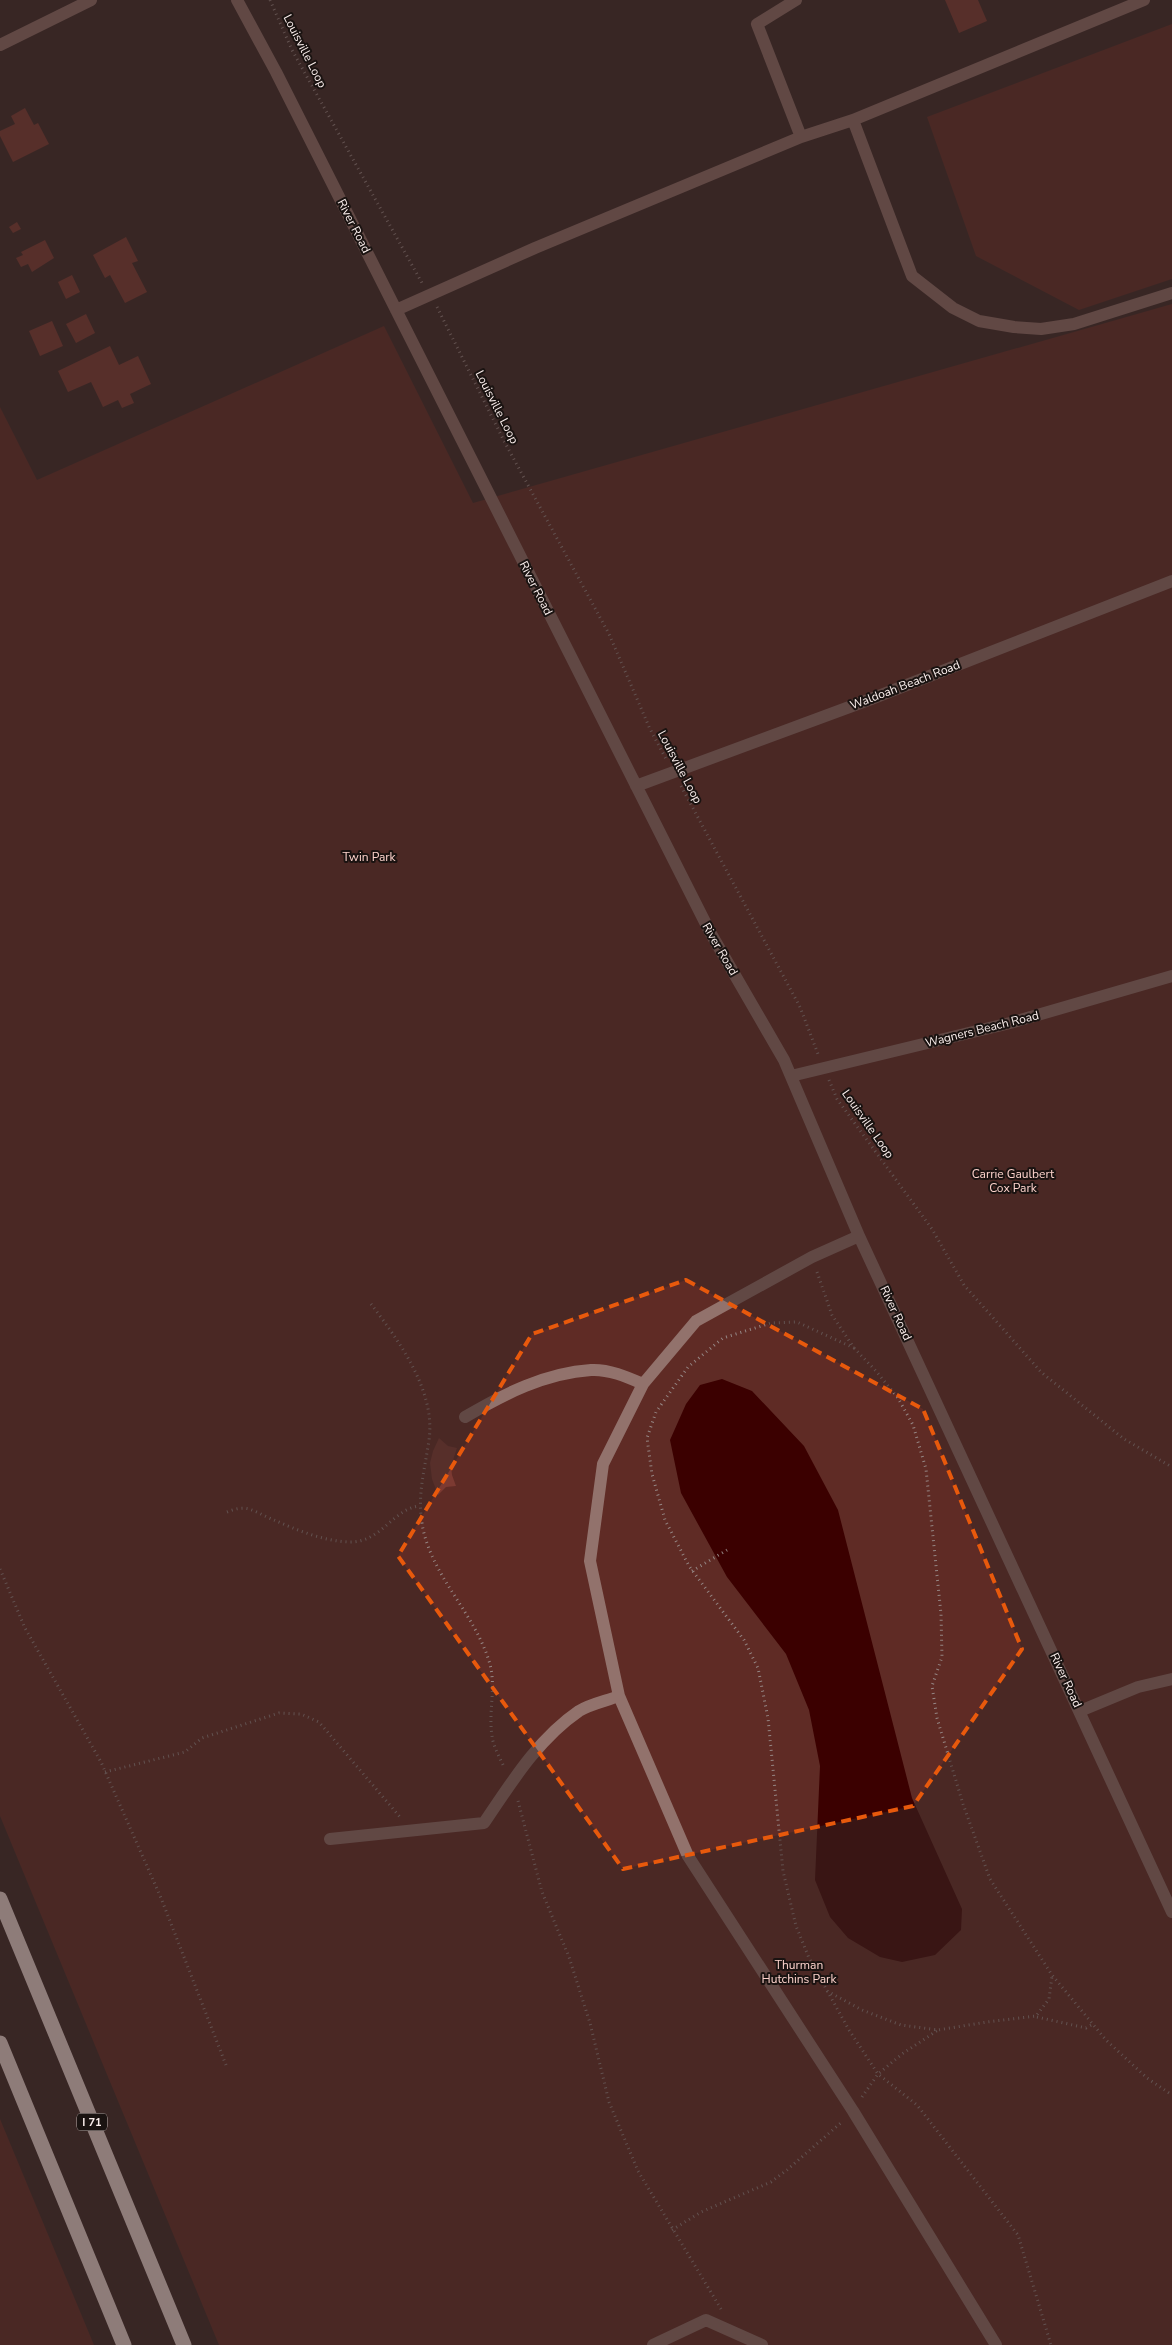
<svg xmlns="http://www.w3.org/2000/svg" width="1172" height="2345" viewBox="0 0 1172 2345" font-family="'Nunito Sans',sans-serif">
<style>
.green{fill:#5f2b25}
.water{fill:#3b0000}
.building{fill:#7c3a32}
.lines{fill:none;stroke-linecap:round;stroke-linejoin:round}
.path{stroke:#958684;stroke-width:3;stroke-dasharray:1 4;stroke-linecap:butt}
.minor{stroke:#92726c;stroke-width:12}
.highway{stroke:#f5e4e1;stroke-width:15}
.marked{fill:none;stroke:#e8590c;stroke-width:4;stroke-dasharray:10 6;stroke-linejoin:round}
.labels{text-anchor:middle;stroke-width:4;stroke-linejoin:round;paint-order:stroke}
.shield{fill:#1a1311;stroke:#b8adab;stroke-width:1}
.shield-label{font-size:11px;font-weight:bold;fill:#fbefed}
.street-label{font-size:12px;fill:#fbefed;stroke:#1a1311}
.park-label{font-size:12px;fill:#fdd3cc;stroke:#1a1311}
</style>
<rect width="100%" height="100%" fill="#392725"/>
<path class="green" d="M1172,24V279L1079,310L976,256L927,117Z
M1172,304V2345H219L0,1816V407L37,480L384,326L473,503Z
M0,2119L94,2345H0Z"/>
<path class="water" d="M722,1379L752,1391L804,1446L838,1510L912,1798L962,1909L961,1930L935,1955L902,1962L880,1957L848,1938L830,1917L815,1880L820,1766L809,1710L786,1654L727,1577L681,1493L670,1440L686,1404L700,1385Z"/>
<path class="building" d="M945,0H978L987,21L959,33Z
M25,108L34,125L38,123L49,144L13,162L0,136V131L15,124L11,116Z
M17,222L21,229L13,233L9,227Z
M126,237L138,261L132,263L147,292L125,303L110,275L105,278L93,255Z
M45,240L54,258L32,272L28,264L21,267L16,258L23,255L21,252Z
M72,275L80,292L66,299L58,282Z
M86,314L95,333L76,343L66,324Z
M52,321L63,346L40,356L29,331Z
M110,346L119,365L138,356L151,384L130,394L134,403L122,408L118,400L103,407L91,382L68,392L58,371Z
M439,1438L448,1446L457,1448L451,1466L452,1475L456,1486L446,1487L438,1495L432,1479L430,1463L433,1451Z"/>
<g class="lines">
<path class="path" d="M270,0L292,50L422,283
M437,307L504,441L609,634L650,729L666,759
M681,786L800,1007L818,1054
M829,1080L837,1099L932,1229L964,1285L1041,1372L1124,1439L1172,1467
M817,1272L832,1315L854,1348L797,1322L771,1323L723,1338L688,1367L656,1412L647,1438L652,1474L665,1520L689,1566L744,1640L758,1668L768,1718L783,1871L796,1926L809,1958L849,2030L878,2074L917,2105L1018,2235L1051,2345
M371,1304C399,1341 436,1391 429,1440C424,1475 415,1501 425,1537C438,1582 475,1616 489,1661C497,1686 488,1710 492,1736C493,1746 500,1758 504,1767
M854,1348L876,1371L898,1398L913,1425L926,1469L941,1614L942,1657L932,1686L937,1718L963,1804L990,1879L1052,1975L1106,2040L1147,2078L1172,2095
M227,1512C234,1509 242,1507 249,1509C258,1512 266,1517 274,1520C297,1530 323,1541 349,1542C381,1543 393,1509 419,1506
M0,1569L25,1628L101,1762L161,1898L226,2065
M692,1571L727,1550
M105,1772L185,1752L202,1738L279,1713L301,1714L319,1722L400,1817
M518,1801L542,1892L569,1957L590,2023L609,2102L638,2171L721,2309
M827,1991L862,2010L901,2025L938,2030L987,2022L1036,2016L1049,1999L1052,1976
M1037,2017L1086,2028L1093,2024
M862,2097L878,2074L902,2054L938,2030
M672,2230L701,2212L771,2182L787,2170L843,2121"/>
<path class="minor" d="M237,0L276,72L710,932L784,1060L859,1236L1172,1912
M796,0L757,24L801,137
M0,45L91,0
M853,120L912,276L953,308L979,321L1014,327L1041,329L1074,324L1172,293
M396,310L535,248L801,137L853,120L1144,0
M636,786L871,699L1172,581
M791,1076L1010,1023L1172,976
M859,1236L812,1257L696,1321L643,1384L603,1464L590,1561L619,1696L688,1856L853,2111L996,2345
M465,1417C504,1394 545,1373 591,1370C609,1369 627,1377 643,1384
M1080,1711L1138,1687L1172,1679
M330,1839L484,1823C511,1783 538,1739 579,1711C590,1704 606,1701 619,1696
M653,2345L706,2320L762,2345"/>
<path class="highway" d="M0,1899L184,2345
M0,2043L124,2345"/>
</g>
<path d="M0 0H1172V2345H0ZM686,1280L923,1409L1022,1649L913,1806L623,1869L398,1556L532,1334Z" fill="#392725" fill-opacity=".55" fill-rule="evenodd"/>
<path class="marked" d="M686,1280L923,1409L1022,1649L913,1806L623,1869L398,1556L532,1334Z"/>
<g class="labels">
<rect class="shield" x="77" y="2113.5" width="30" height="17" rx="4"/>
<g class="shield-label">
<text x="92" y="2126">I 71</text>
</g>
<g class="street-label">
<text transform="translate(305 51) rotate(63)" y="4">Louisville Loop</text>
<text transform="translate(354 226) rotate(63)" y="4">River Road</text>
<text transform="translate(497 407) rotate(63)" y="4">Louisville Loop</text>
<text transform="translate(536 588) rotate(63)" y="4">River Road</text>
<text transform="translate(905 685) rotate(-21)" y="4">Waldoah Beach Road</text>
<text transform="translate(680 767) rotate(62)" y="4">Louisville Loop</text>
<text transform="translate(720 949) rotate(60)" y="4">River Road</text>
<text transform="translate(982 1029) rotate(-14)" y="4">Wagners Beach Road</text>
<text transform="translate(868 1124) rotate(55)" y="4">Louisville Loop</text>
<text transform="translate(896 1313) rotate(65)" y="4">River Road</text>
<text transform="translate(1066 1680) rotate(65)" y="4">River Road</text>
</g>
<g class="park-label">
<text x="369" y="861">Twin Park</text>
<text x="1013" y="1178">Carrie Gaulbert<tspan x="1013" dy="14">Cox Park</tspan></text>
<text x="799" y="1969">Thurman<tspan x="799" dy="14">Hutchins Park</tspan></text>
</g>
</g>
</svg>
